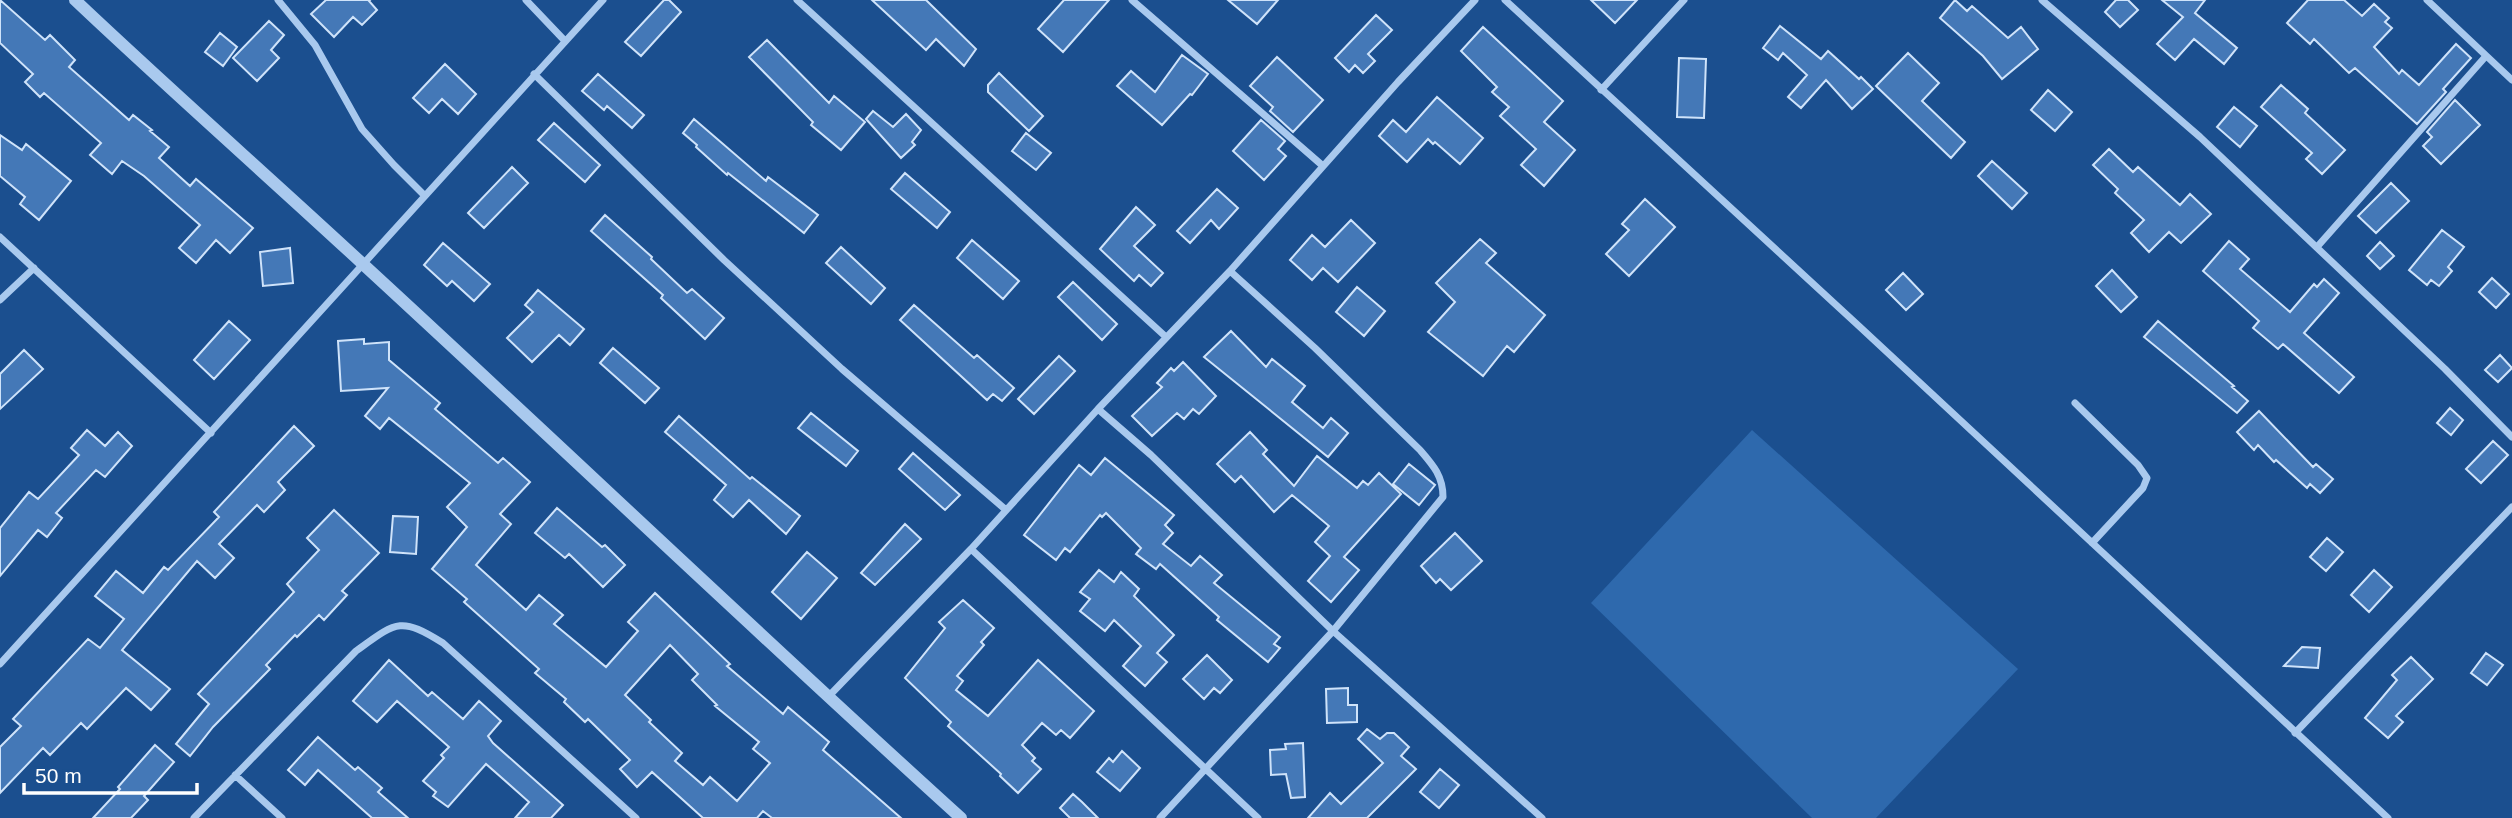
<svg xmlns="http://www.w3.org/2000/svg" width="2512" height="818" viewBox="0 0 2512 818" font-family="Helvetica,sans-serif">
<style>
.green{fill:#2e69ad}
.building{fill:#4478b7;stroke:#cfe3fa;stroke-width:2;fill-rule:evenodd}
.lines{fill:none;stroke-linecap:round;stroke-linejoin:round}
.minor{stroke:#a9c9ee;stroke-width:7}
.tertiary{stroke:#a9c9ee;stroke-width:12}
</style>
<rect width="100%" height="100%" fill="#1b4f8f"/>
<path class="green" d="M1752,430L2018,669L1876,818H1812L1591,603Z"/>
<path class="building" d="M0,0L45,40L50,35L75,60L69,67L129,120L133,115L152,130L150,131L169,147L159,158L190,186L196,179L253,228L230,253L216,240L196,263L179,248L200,225L144,176L122,161L112,174L90,155L101,143L44,93L40,97L25,82L33,74L0,43Z
M326,0H370L369,1L377,10L362,25L353,17L334,37L311,14Z
M664,0H669L681,12L641,56L625,42Z
M872,0H926L976,49L964,66L936,39L926,50Z
M1064,0H1109L1063,52L1038,29Z
M1228,0H1278L1257,24Z
M1591,0H1637L1615,23Z
M1955,0L1967,11L1972,6L2008,38L2021,27L2038,49L2002,79L1983,56L1940,18Z
M2116,0H2128L2138,10L2120,27L2105,12Z
M2162,0H2205L2195,13L2237,48L2224,64L2194,39L2175,60L2157,44L2183,17Z
M2308,0H2344L2362,16L2374,4L2389,18L2385,22L2392,28L2374,47L2399,74L2402,70L2419,85L2456,44L2471,58L2443,89L2446,92L2417,124L2355,68L2349,73L2314,39L2310,44L2287,23Z
M1376,15L1392,30L1368,54L1375,61L1363,73L1355,65L1349,72L1335,58Z
M269,21L284,35L271,50L279,58L257,81L233,58Z
M1780,26L1821,59L1828,51L1859,79L1861,77L1873,89L1852,109L1826,80L1801,108L1788,97L1807,75L1783,53L1778,60L1763,48Z
M1483,27L1563,101L1544,122L1575,150L1544,186L1521,165L1536,149L1500,116L1509,107L1492,92L1497,87L1461,51Z
M220,33L237,47L223,66L205,52Z
M767,40L829,103L834,96L865,122L841,150L811,125L813,122L749,57Z
M1908,53L1939,83L1922,101L1965,142L1951,158L1876,86Z
M1182,55L1208,74L1192,95L1190,94L1162,125L1117,86L1131,71L1155,92Z
M1277,57L1323,100L1293,132L1270,111L1273,107L1250,86Z
M1679,58L1706,59L1704,118L1677,117Z
M445,64L476,94L458,114L442,99L429,113L413,98Z
M999,73L1043,116L1029,131L988,92V85Z
M598,74L644,115L632,128L607,106L604,110L582,91Z
M2281,85L2308,109L2305,113L2345,150L2322,174L2306,159L2312,153L2261,107Z
M2048,90L2072,112L2055,131L2031,110Z
M1437,97L1483,138L1460,164L1435,142L1433,144L1428,139L1407,162L1379,136L1393,120L1406,132Z
M2455,100L2480,125L2441,164L2423,146L2432,137L2427,132Z
M2234,107L2257,126L2240,147L2217,127Z
M873,111L893,127L906,114L921,130L912,142L915,145L901,158L866,119Z
M694,119L766,181L768,177L818,215L804,233L728,173L727,175L696,147L697,145L683,133Z
M1261,120L1285,141L1278,149L1286,156L1264,180L1233,151Z
M554,123L600,165L585,182L538,140Z
M1026,133L1051,153L1036,170L1012,151Z
M0,135L22,150L26,144L71,181L39,220L20,204L25,197L0,176Z
M2109,149L2133,172L2138,167L2180,205L2190,194L2211,214L2181,243L2169,232L2149,252L2131,233L2144,220L2115,193L2118,189L2093,165Z
M1992,161L2027,193L2012,209L1978,176Z
M512,167L528,183L484,228L468,213Z
M905,173L950,212L937,228L891,189Z
M2391,183L2409,201L2376,233L2358,216Z
M1217,189L1238,208L1219,229L1211,220L1190,243L1177,231Z
M1645,199L1675,227L1629,276L1606,254L1629,230L1622,224Z
M1136,207L1155,225L1134,246L1163,273L1151,286L1139,275L1134,281L1100,249Z
M605,215L652,257L651,259L687,293L692,289L724,318L705,339L661,298L663,295L591,231Z
M1351,220L1375,243L1338,282L1323,268L1312,280L1290,260L1312,235L1325,247Z
M2442,230L2464,247L2448,267L2452,271L2439,286L2431,280L2427,285L2409,270Z
M1480,239L1496,253L1486,263L1545,315L1514,352L1507,346L1483,376L1428,332L1455,302L1436,283Z
M972,240L1019,281L1003,299L957,258Z
M2229,241L2249,259L2240,269L2290,312L2314,284L2317,287L2324,279L2339,293L2304,333L2354,377L2339,393L2283,344L2278,349L2253,328L2259,321L2203,271Z
M2380,242L2394,256L2380,269L2367,256Z
M443,243L490,284L474,301L452,281L447,286L424,265Z
M841,247L885,288L871,304L826,263Z
M290,248L293,283L263,286L260,252Z
M2112,270L2137,297L2121,312L2096,286Z
M1903,273L1923,294L1906,310L1886,290Z
M2492,278L2509,294L2496,308L2479,292Z
M1073,282L1117,324L1102,340L1058,297Z
M1357,287L1385,311L1364,336L1336,312Z
M538,290L584,329L570,345L559,335L532,362L507,338L533,312L525,305Z
M914,305L974,358L977,355L1014,388L1002,401L993,394L987,400L900,320Z
M229,321L250,340L214,379L194,360Z
M2158,321L2234,386L2232,387L2248,401L2237,413L2144,337Z
M1231,331L1266,367L1272,359L1305,386L1292,402L1323,428L1331,418L1348,433L1328,457L1204,357Z
M364,339V344L389,342V360L440,403L435,409L498,463L503,458L530,482L500,514L511,524L476,565L526,610L539,595L563,615L554,624L606,667L638,631L628,622L655,593L730,664L727,666L783,714L788,707L829,742L823,750L901,818H772L763,811L757,818H703L652,772L637,787L620,769L630,760L588,719L585,722L564,702L566,699L535,673L539,669L464,602L467,599L432,569L467,527L447,507L470,483L389,418L380,429L365,416L388,388L341,391L338,341ZM670,645L698,674L692,680L717,705L715,706L759,742L753,749L770,763L737,801L710,777L703,785L675,761L682,753L649,722L651,720L625,695Z
M613,348L659,388L645,403L600,363Z
M24,350L43,369L0,409V374Z
M2500,355L2512,368L2498,382L2485,370Z
M1059,356L1075,371L1034,414L1018,399Z
M1183,362L1216,396L1199,414L1193,409L1184,419L1177,413L1152,436L1132,416L1162,387L1157,383L1171,368L1174,371Z
M2450,408L2463,420L2451,435L2437,423Z
M2259,411L2313,467L2316,464L2333,479L2320,493L2310,484L2307,488L2276,460L2274,462L2258,445L2254,450L2237,432Z
M811,413L858,451L846,466L798,428Z
M679,416L750,479L752,477L800,516L786,534L749,500L733,517L714,500L726,485L665,432Z
M294,426L314,446L278,482L285,490L264,512L257,505L219,544L234,558L215,578L197,561L122,650L170,689L151,710L126,688L87,729L81,723L50,755L43,748L0,793V747L21,726L13,719L88,639L100,648L124,619L95,596L116,571L143,593L164,567L168,570L219,517L214,512Z
M87,430L105,446L118,432L132,446L105,477L96,470L56,513L62,518L47,537L38,530L0,576V528L29,492L38,499L79,455L71,448Z
M1250,432L1267,450L1263,454L1294,486L1317,456L1357,488L1363,481L1368,485L1379,473L1401,494L1344,557L1359,570L1331,602L1308,581L1330,556L1315,542L1329,526L1292,495L1274,512L1241,476L1235,482L1217,464Z
M2493,441L2508,455L2481,483L2466,469Z
M913,453L960,495L945,510L899,469Z
M1105,458L1174,515L1165,525L1173,533L1163,544L1191,566L1200,556L1222,575L1214,583L1280,637L1274,644L1280,648L1268,662L1217,620L1219,617L1160,564L1156,569L1136,554L1141,548L1106,513L1102,517L1100,515L1070,552L1065,548L1056,560L1024,535L1079,465L1091,475Z
M1409,464L1435,485L1419,505L1393,484Z
M557,508L602,547L605,545L625,565L603,587L569,554L565,558L535,533Z
M334,510L379,553L342,591L347,595L324,620L319,615L297,637L295,635L266,665L270,669L213,727L190,756L176,744L209,704L198,694L294,592L287,584L319,550L307,538Z
M393,516L418,517L416,554L390,552Z
M905,524L921,539L875,585L861,573Z
M1455,533L1482,561L1451,590L1440,579L1436,583L1421,566Z
M2327,538L2343,552L2326,571L2310,557Z
M807,552L837,578L801,619L772,592Z
M1099,570L1114,582L1121,572L1139,589L1134,596L1174,635L1157,653L1167,662L1145,686L1123,666L1141,646L1114,620L1105,631L1080,611L1090,599L1080,592Z
M2374,570L2392,587L2369,612L2351,595Z
M963,600L994,628L981,642L984,645L957,676L963,681L956,690L988,716L1038,660L1094,711L1070,738L1061,730L1056,735L1042,723L1022,745L1035,758L1032,761L1041,769L1018,793L1000,776L1001,774L948,726L951,722L905,678L945,628L939,622Z
M2302,647L2320,648L2318,668L2284,666Z
M2486,653L2503,665L2487,685L2471,673Z
M1207,655L1232,680L1220,693L1214,688L1204,699L1183,679Z
M2411,657L2433,679L2396,716L2403,722L2388,738L2365,718L2397,680L2392,675Z
M389,660L428,696L432,692L463,719L479,701L501,721L488,736L493,743L563,805L551,818H515L529,802L486,764L448,807L433,796L436,792L423,781L444,758L441,755L449,747L397,701L377,722L353,701Z
M1348,688V705H1357V722L1327,723L1326,689Z
M1367,729L1380,739L1387,733H1394L1409,747L1401,756L1416,769L1367,818H1308L1330,793L1341,804L1383,763L1358,739Z
M318,737L355,770L358,767L382,788L378,792L408,818H372L318,770L305,785L288,770Z
M1303,743L1305,797L1291,798L1286,774L1271,775L1270,750L1286,749L1285,744Z
M155,745L174,762L144,796L148,800L131,818H93L120,789L118,787Z
M1122,751L1140,768L1120,791L1097,772L1109,758L1113,762Z
M1440,769L1459,785L1439,808L1420,792Z
M1073,794L1082,802L1098,818H1070L1060,808Z"/>
<g class="lines">
<path class="minor" d="M278,0L315,45L362,129L394,165L424,195
M526,0L565,41
M797,0L1166,337
M1132,0L1323,166
M1505,0L1860,327L2388,818
M2042,0L2200,137L2445,369L2512,437
M2427,0L2512,80
M534,74L724,260L842,369L1006,510
M1601,90L1684,0
M0,237L211,433
M2317,247L2486,56
M0,300L34,268
M2075,403L2138,465L2147,478L2143,488L2092,543
M1098,409L1151,455L1333,631L1542,818
M971,549L1258,818
M0,664L603,0
M828,697L971,549L1098,409L1230,271L1398,82L1475,0
M2295,733L2512,507
M235,775L282,818
M194,818L356,651C396,622 400,616 443,643L636,818
M1160,818L1333,631L1443,497C1443,476 1433,465 1420,450L1315,348L1230,271"/>
<path class="tertiary" d="M75,0C170,90 269,177 365,266C564,449 760,636 961,818"/>
</g>
<path d="M24 783v10h173v-10" fill="none" stroke="#ffffff" stroke-width="3.5"/>
<text x="35" y="783" font-size="21" fill="#ffffff" stroke="#1b4f8f" stroke-width="5" paint-order="stroke">50 m</text>
</svg>
